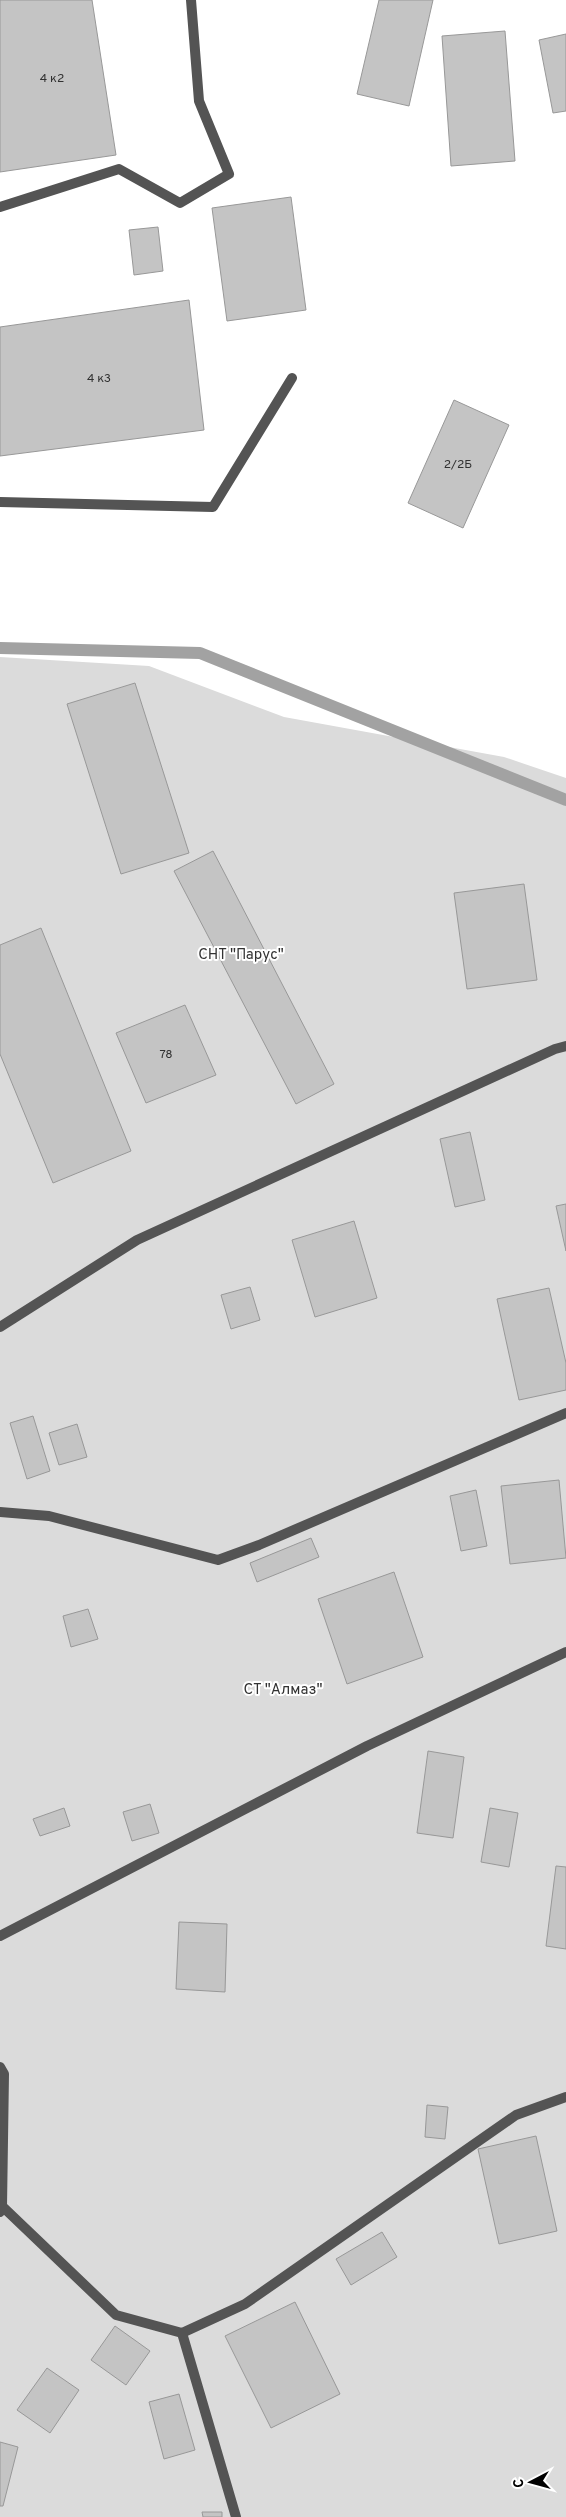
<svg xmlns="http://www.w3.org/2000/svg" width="566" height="2517" viewBox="0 0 566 2517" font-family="Overpass,sans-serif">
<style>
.green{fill:#dbdbdb}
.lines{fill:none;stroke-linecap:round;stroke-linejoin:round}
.stream{stroke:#a2a2a2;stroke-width:12}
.building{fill:#c4c4c4;stroke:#989898}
.lane{stroke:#545454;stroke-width:10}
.street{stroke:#545454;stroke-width:10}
.labels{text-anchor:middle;stroke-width:4;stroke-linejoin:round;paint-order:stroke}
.number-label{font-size:12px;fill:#313131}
.park-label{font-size:15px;fill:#323232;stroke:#fff}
</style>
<rect width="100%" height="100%" fill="#fff"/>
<path class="green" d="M0,657L149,666L284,717L504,757L566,778V2517H0Z"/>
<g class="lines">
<path class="stream" d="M0,648L200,653L566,800"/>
</g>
<path class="building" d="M0,0H92L116,155L0,172Z
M379,0H433L409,106L357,94Z
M505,31L515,161L451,166L442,36Z
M566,34V111L553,113L539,40Z
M291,197L306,310L227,321L212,208Z
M158,227L163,271L134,275L129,230Z
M189,300L204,430L0,456V327Z
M454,400L509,425L463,528L408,503Z
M135,683L189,853L121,874L67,704Z
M213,851L334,1084L296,1104L174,871Z
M524,884L537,980L467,989L454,893Z
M41,928L131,1151L53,1183L0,1054V945Z
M185,1005L216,1075L146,1103L116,1033Z
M470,1132L485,1200L455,1207L440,1139Z
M566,1204V1251L556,1206Z
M354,1221L377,1298L315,1317L292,1240Z
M250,1287L260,1320L231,1329L221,1295Z
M549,1288L566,1363V1390L519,1400L497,1299Z
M33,1416L50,1471L27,1479L10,1423Z
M77,1424L87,1457L59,1465L49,1433Z
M559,1480L566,1558L510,1564L501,1486Z
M476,1490L487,1546L461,1551L450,1496Z
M311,1538L319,1557L257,1582L250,1563Z
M394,1572L423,1657L347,1684L318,1599Z
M88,1609L98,1639L71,1647L63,1616Z
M428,1751L464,1757L453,1838L417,1833Z
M150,1804L159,1833L132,1841L123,1812Z
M64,1808L70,1826L40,1836L33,1819Z
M490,1808L518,1813L509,1867L481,1862Z
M556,1866L566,1867V1949L546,1946Z
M179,1922L227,1924L225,1992L176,1989Z
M427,2105L448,2107L445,2139L425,2137Z
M536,2136L557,2231L499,2244L478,2149Z
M382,2232L397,2257L351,2285L336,2259Z
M295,2302L340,2394L271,2428L225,2336Z
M115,2326L150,2351L126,2385L91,2360Z
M47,2368L79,2390L50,2433L17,2410Z
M179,2394L195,2450L164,2459L149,2402Z
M0,2442L18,2447L3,2506H0Z
M202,2512H222V2517H203Z"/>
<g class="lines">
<path class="lane" d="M0,207L119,169L180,203L229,174L199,101L191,0
M0,502L213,507L292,378
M0,1512L49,1516L218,1560L259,1545L566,1413"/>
<path class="street" d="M0,1327L137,1240L555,1049L566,1046
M0,1936L367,1746L566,1652
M0,2067L4,2074L2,2206L0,2212
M2,2206L116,2315L182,2333L245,2304L516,2115L566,2097
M182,2333L236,2517"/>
</g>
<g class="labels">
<g class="number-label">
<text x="52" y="82">4 к2</text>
<text x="99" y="382">4 к3</text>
<text x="458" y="468">2/2Б</text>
<text x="166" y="1058">78</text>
</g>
<g class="park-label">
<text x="241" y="959">СНТ "Парус"</text>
<text x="283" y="1694">СТ "Алмаз"</text>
</g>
</g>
<g transform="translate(531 2482) rotate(264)" stroke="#ffffff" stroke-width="4" paint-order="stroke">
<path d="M0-4L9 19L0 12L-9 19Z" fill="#000000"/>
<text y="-8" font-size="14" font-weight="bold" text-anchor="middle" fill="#000000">С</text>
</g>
</svg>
